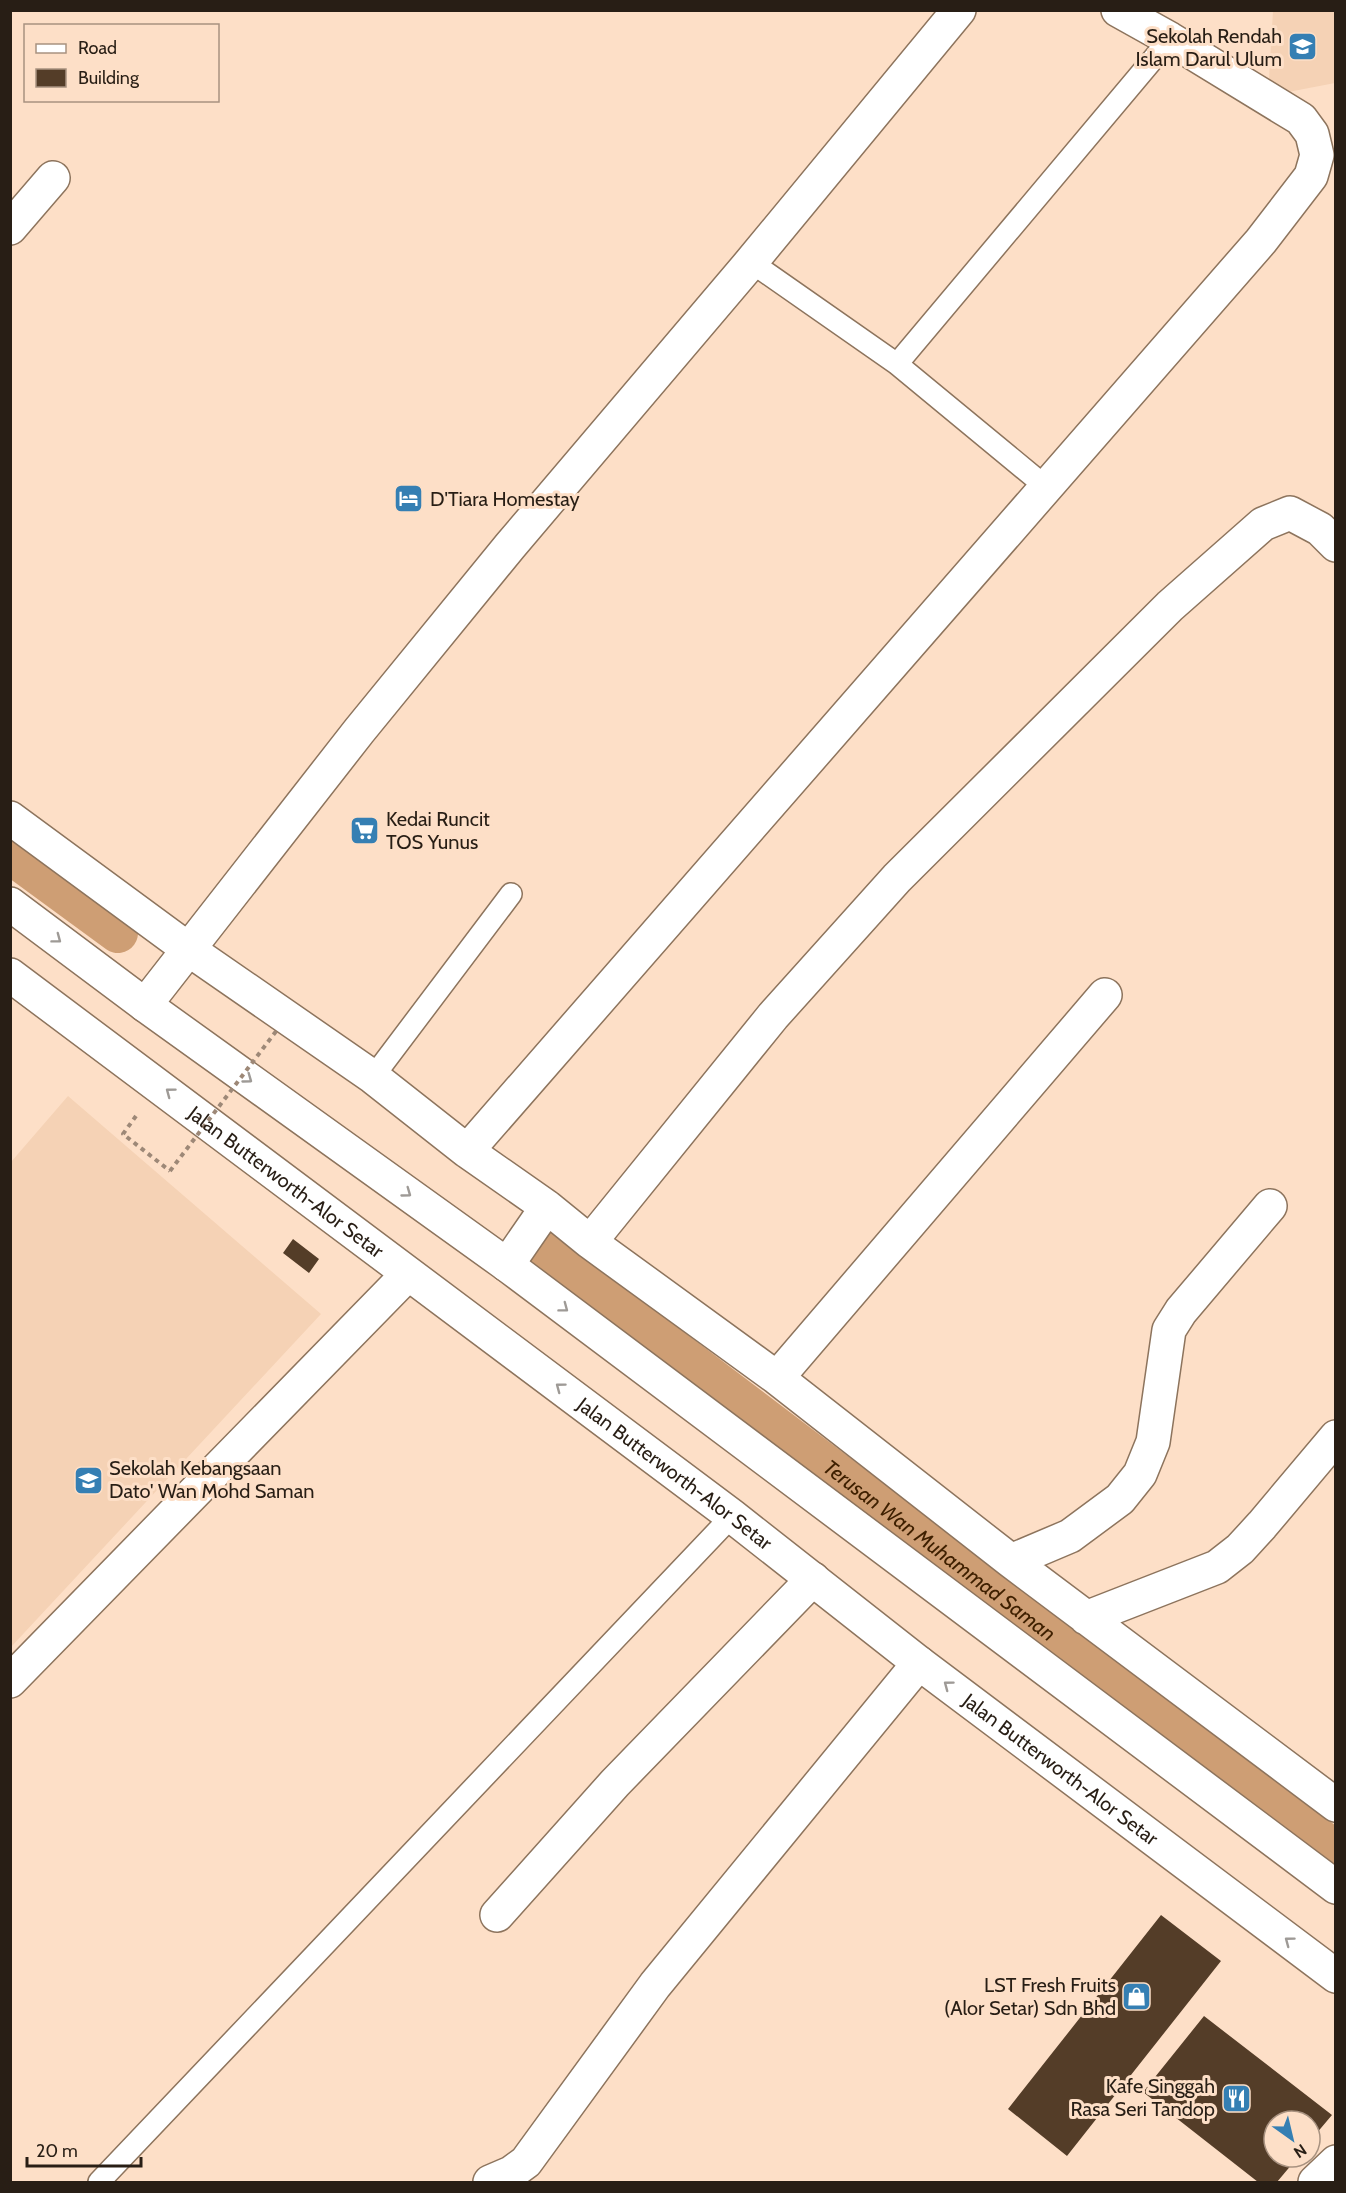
<svg xmlns="http://www.w3.org/2000/svg" width="1346" height="2193" viewBox="0 0 1346 2193" font-family="Cabin,sans-serif">
<style>
.built{fill:#f5d2b5}
.lines{fill:none;stroke-linecap:round;stroke-linejoin:round}
.canal{stroke:#ce9e74;stroke-width:40}
.building{fill:#543d28}
.lane-casing{stroke:#8d745d;stroke-width:24}
.street-casing{stroke:#8d745d;stroke-width:36}
.secondary-casing{stroke:#8d745d;stroke-width:36}
.primary-casing{stroke:#8d745d;stroke-width:36}
.path{stroke:#9d8877;stroke-width:4;stroke-dasharray:4.5 4.5;stroke-linecap:butt}
.lane{stroke:#fff;stroke-width:21}
.street{stroke:#fff;stroke-width:33}
.secondary{stroke:#fff;stroke-width:33}
.primary{stroke:#fff;stroke-width:33}
.path-bridge{stroke:#9d8877;stroke-width:4;stroke-dasharray:4.5 4.5;stroke-linecap:butt}
.oneway{stroke:#9e9a96}
.labels{text-anchor:middle;stroke-width:6;stroke-linejoin:round;paint-order:stroke}
.poi-label{font-size:20px;fill:#281e15;stroke:#fddfc7;text-anchor:end}
.street-label{font-size:20px;fill:#281e15;stroke:#fddfc7}
.water-label{font-size:21px;font-style:italic;fill:#3f2000;stroke:#fddfc7}
</style>
<rect width="100%" height="100%" fill="#fddfc7"/>
<path class="built" d="M1273,11H1335V83L1268,96Z
M68,1096L321,1314L11,1647V1162Z"/>
<g class="lines">
<g class="canal">
<path d="M10,854L118,933"/>
<path id="s1" d="M544,1251L1336,1851"/>
</g>
</g>
<path class="building" d="M293,1239L319,1259L309,1273L283,1253Z
M1161,1915L1221,1961L1067,2156L1008,2109Z
M1204,2016L1332,2115L1310,2141V2121H1274V2157H1298L1277,2182H1258L1143,2092Z"/>
<g class="lines">
<defs>
<path id="lane" d="M751,262L897,364L1046,487
M897,364L1170,39
M373,1077L511,894
M99,2182L732,1516"/>
<path id="street" d="M10,228L53,178
M10,818L188,949L373,1077L467,1151L547,1207L590,1242L777,1378L1011,1561L1336,1805
M467,1151L1261,241L1311,176L1317,155L1312,134L1301,119L1170,39L1118,10
M590,1242L773,1016L897,878L1170,606L1263,524L1290,513L1320,529L1336,545
M507,1265L547,1207
M777,1378L1105,995
M1011,1561L1070,1536L1120,1499L1140,1474L1153,1442L1169,1330L1181,1311L1270,1206
M1086,1618L1217,1567L1240,1549L1262,1525L1336,1437
M10,1681L408,1274
M497,1915L615,1783L813,1579
M490,2182L511,2173L526,2162L655,1985L919,1663
M1315,2182L1336,2162"/>
<path id="secondary" d="M145,1005L359,731L510,546L751,262L959,10"/>
<g id="primary">
<path d="M10,904L145,1005L507,1265L1336,1887"/>
<path id="s2" d="M10,975L732,1516L919,1663L1336,1976"/>
</g>
</defs>
<use href="#lane" class="lane-casing"/>
<use href="#street" class="street-casing"/>
<use href="#secondary" class="secondary-casing"/>
<use href="#primary" class="primary-casing"/>
<path class="path" d="M136,1116L123,1134L170,1171"/>
<use href="#lane" class="lane"/>
<use href="#street" class="street"/>
<use href="#secondary" class="secondary"/>
<use href="#primary" class="primary"/>
<path class="path-bridge" d="M170,1171L277,1030"/>
</g>
<defs><path id="oneway-chevron" d="M-2-3.5L2.5 0L-2 3.5" fill="none" stroke-width="1.6" stroke-linecap="round" stroke-linejoin="round" transform="scale(1.5)"/></defs>
<g class="oneway">
<use href="#oneway-chevron" transform="translate(57 939) rotate(37)"/>
<use href="#oneway-chevron" transform="translate(248 1079) rotate(36)"/>
<use href="#oneway-chevron" transform="translate(170 1092) rotate(-143)"/>
<use href="#oneway-chevron" transform="translate(407 1193) rotate(36)"/>
<use href="#oneway-chevron" transform="translate(564 1308) rotate(37)"/>
<use href="#oneway-chevron" transform="translate(560 1387) rotate(-143)"/>
<use href="#oneway-chevron" transform="translate(948 1685) rotate(-143)"/>
<use href="#oneway-chevron" transform="translate(1289 1941) rotate(-143)"/>
</g>
<defs>
<symbol id="school-square" viewBox="-11 -11 22 22"><rect x="-9" y="-9" width="18" height="18" rx="4" fill="#357fb3" stroke="#fddfc7"/><path d="M0-5L7-2L0 1L-7-2ZM-4 1L0 2.5L4 1V4Q0 6-4 4Z" fill="#fff"/></symbol>
<symbol id="hotel-square" viewBox="-11 -11 22 22"><rect x="-9" y="-9" width="18" height="18" rx="4" fill="#357fb3" stroke="#fddfc7"/><path d="M-6-4.5h1.5V1H6V5H4.5V3h-9V5H-6ZM-4 0a1.8 1.8 0 1 1 3.6 0ZM.5 0V-2.5h3Q6-2.5 6 0Z" fill="#fff"/></symbol>
<symbol id="supermarket-square" viewBox="-11 -11 22 22"><rect x="-9" y="-9" width="18" height="18" rx="4" fill="#357fb3" stroke="#fddfc7"/><path d="M-6-5.5h2.5l.6 2H6L4.5 2H-2.5L-4.4-4H-6ZM-1.5 3.2a1.3 1.3 0 1 0 .1 0ZM3 3.2a1.3 1.3 0 1 0 .1 0Z" fill="#fff"/></symbol>
<symbol id="shop-square" viewBox="-11 -11 22 22"><rect x="-9" y="-9" width="18" height="18" rx="4" fill="#357fb3" stroke="#fddfc7"/><path d="M-5-2.5h2.3a2.7 3.5 0 0 1 5.4 0H5L5.5 6h-11ZM-1.5-2.5h3a1.5 2.3 0 0 0-3 0Z" fill="#fff"/></symbol>
<symbol id="restaurant-square" viewBox="-11 -11 22 22"><rect x="-9" y="-9" width="18" height="18" rx="4" fill="#357fb3" stroke="#fddfc7"/><path d="M-5-6h1v4h1v-4h1v4h1v-4h1v5L-1.5 .5V6h-2V.5L-5-1ZM5-6V6H3V1.5H1.5Q1.5-4 5-6Z" fill="#fff"/></symbol>
</defs>
<g fill-rule="evenodd">
<use href="#school-square" x="1286" y="30" width="33" height="33"/>
<use href="#hotel-square" x="392" y="482" width="33" height="33"/>
<use href="#supermarket-square" x="348" y="814" width="33" height="33"/>
<use href="#school-square" x="72" y="1464" width="33" height="33"/>
<use href="#shop-square" x="1120" y="1980" width="33" height="33"/>
<use href="#restaurant-square" x="1220" y="2082" width="33" height="33"/>
</g>
<g class="labels">
<g class="poi-label">
<text x="1282" y="43">Sekolah Rendah<tspan x="1282" dy="23">Islam Darul Ulum</tspan></text>
<text x="430" y="506" text-anchor="start">D'Tiara Homestay</text>
<text x="386" y="826" text-anchor="start">Kedai Runcit<tspan x="386" dy="23">TOS Yunus</tspan></text>
<text x="109" y="1475" text-anchor="start">Sekolah Kebangsaan<tspan x="109" dy="23">Dato' Wan Mohd Saman</tspan></text>
<text x="1116" y="1992">LST Fresh Fruits<tspan x="1116" dy="23">(Alor Setar) Sdn Bhd</tspan></text>
<text x="1215" y="2093">Kafe Singgah<tspan x="1215" dy="23">Rasa Seri Tandop</tspan></text>
</g>
<g class="street-label">
<text dy="7" stroke="none"><textPath href="#s2" startOffset="345">Jalan Butterworth-Alor Setar</textPath></text>
<text dy="7" stroke="none"><textPath href="#s2" startOffset="831">Jalan Butterworth-Alor Setar</textPath></text>
<text dy="7" stroke="none"><textPath href="#s2" startOffset="1317">Jalan Butterworth-Alor Setar</textPath></text>
</g>
<g class="water-label">
<text dy="7" stroke="none"><textPath href="#s1" startOffset="496">Terusan Wan Muhammad Saman</textPath></text>
</g>
</g>
<rect width="1346" height="2193" fill="none" stroke="#281e15" stroke-width="24"/>
<rect x="24" y="24" width="195" height="78" fill="#fddfc7" stroke="#a89280" stroke-width="1.5"/>
<rect x="36" y="44" width="30" height="9" fill="#ffffff" stroke="#a89280" stroke-width="1.5"/>
<text x="78" y="54" font-size="18" fill="#281e15">Road</text>
<rect x="36" y="69" width="30" height="18" fill="#543d28" stroke="#a89280" stroke-width="1.5"/>
<text x="78" y="84" font-size="18" fill="#281e15">Building</text>
<g transform="translate(1292 2139) rotate(146)"><circle r="28" fill="#fddfc7" stroke="#a89280" stroke-width="1.5"/>
<path d="M0-4.5L10 22L0 15L-10 22Z" fill="#357fb3"/>
<text y="-9" font-size="16" font-weight="bold" text-anchor="middle" fill="#281e15">N</text>
</g>
<path d="M27 2157v9h114v-9" fill="none" stroke="#281e15" stroke-width="3"/>
<text x="36" y="2157" font-size="18" fill="#281e15" stroke="#fddfc7" stroke-width="4.5" paint-order="stroke">20 m</text>
</svg>
